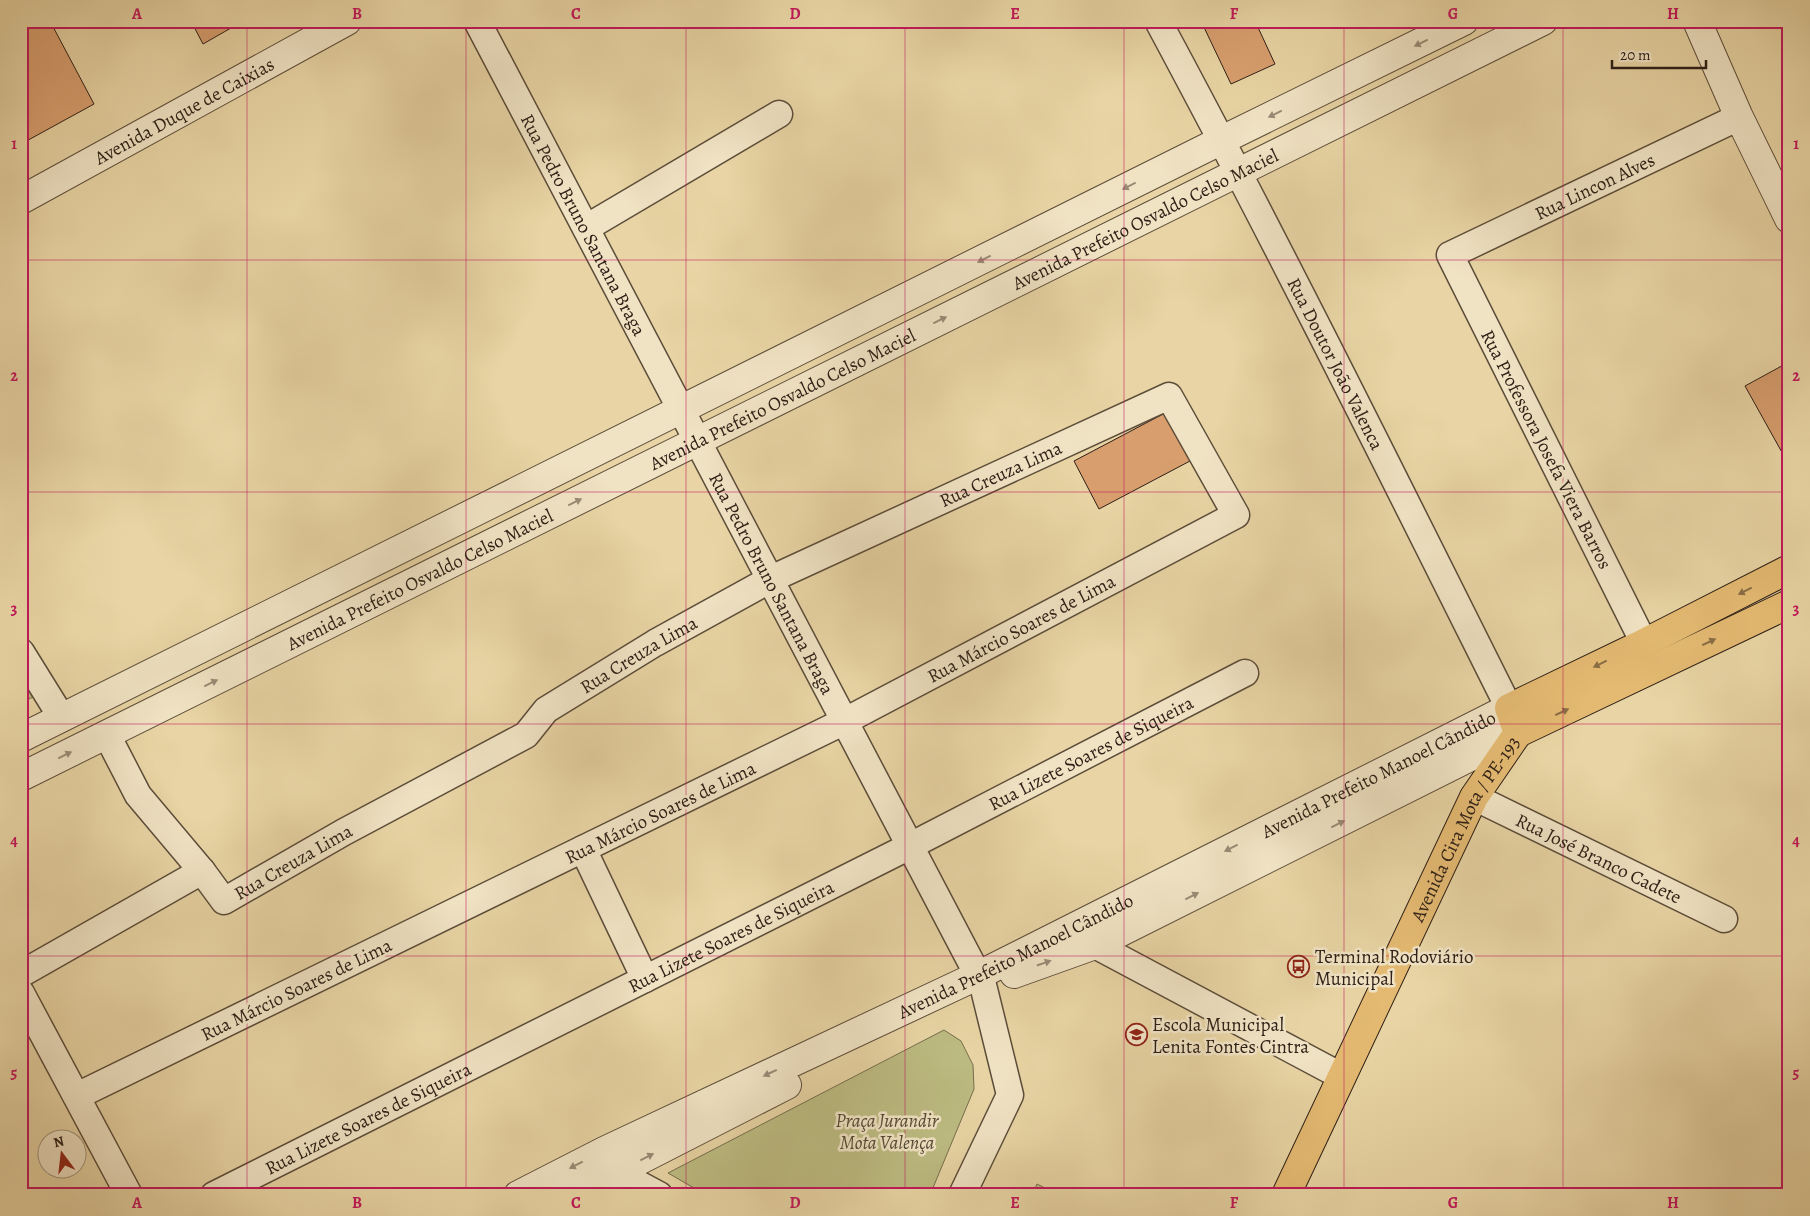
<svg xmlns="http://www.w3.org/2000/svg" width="1810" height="1216" viewBox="0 0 1810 1216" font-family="Alegreya,serif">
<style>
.green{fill:#bcbb81;stroke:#756e4c}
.building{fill:#d89e6e;stroke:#2e2017}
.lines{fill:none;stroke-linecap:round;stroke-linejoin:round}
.minor-casing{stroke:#5c4d3a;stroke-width:29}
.tertiary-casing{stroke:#5c4d3a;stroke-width:30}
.primary-casing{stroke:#2e2017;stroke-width:30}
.minor{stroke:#f0e3c4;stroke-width:26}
.tertiary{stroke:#f0e3c4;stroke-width:28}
.primary{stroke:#e4ba72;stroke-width:28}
.oneway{fill:#998b76}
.oneway2{fill:#896d44}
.grid{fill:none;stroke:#c2185b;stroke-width:1;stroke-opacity:0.55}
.labels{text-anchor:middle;stroke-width:5;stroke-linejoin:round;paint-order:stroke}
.street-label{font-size:19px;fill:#2e2017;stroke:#f0e3c4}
.poi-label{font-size:19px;fill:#2e2017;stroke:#f0e3c4;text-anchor:start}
.park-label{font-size:19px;font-style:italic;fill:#524732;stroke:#f0e3c4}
.neatline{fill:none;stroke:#c2185b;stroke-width:2}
.grid-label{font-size:16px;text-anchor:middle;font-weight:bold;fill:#c2185b}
</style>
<rect width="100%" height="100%" fill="#e8d4a4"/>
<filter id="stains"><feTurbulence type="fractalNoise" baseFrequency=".004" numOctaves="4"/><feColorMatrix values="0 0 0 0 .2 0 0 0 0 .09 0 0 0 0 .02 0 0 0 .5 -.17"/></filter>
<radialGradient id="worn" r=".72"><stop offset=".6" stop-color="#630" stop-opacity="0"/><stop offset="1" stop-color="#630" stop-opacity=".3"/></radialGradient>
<path class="green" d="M21,667L35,696L21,703Z
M944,1030L961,1041L973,1065L974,1089L930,1195H706L668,1173Z
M1037,1184L1059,1195H1032Z"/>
<path class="building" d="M21,21H50L94,104L21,144Z
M191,21H227L231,28L203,44Z
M1201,21H1255L1275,64L1231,84Z
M1789,362V465L1745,386Z
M1165,413L1190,461L1099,509L1074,461Z"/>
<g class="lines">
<defs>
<g id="minor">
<path id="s1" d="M477,21L983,985L1010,1095L962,1195"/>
<path id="s2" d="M1158,21C1280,248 1394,478 1509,708"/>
<path d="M586,228L779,114"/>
<path id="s3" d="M1644,643L1450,255L1739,117"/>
<path d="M21,652L62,718"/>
<path d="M107,735L138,795L202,871"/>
<path id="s4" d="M1474,797L1724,919"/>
<path d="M583,849L645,979"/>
<path d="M1095,945L1341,1076"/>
<path id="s5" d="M21,974L202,871L224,901L344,832L526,735L546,710L655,643L771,579L1169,396L1236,515L845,721L77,1096"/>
<path d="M21,993L129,1195"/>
<path d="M607,1156L616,1172L659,1195"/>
<path id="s6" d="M214,1195L910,846L1245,673"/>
</g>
<g id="tertiary">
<path d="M1697,21L1739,117L1789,219"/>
<path id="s7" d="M21,200L347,21"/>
<path d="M21,738L1222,140L1464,21"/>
<path id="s8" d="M21,777L1543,21"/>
<path d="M1014,974L1095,945L1518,733"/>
<path id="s9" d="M518,1195L604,1151L979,975L1509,708"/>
<path d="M572,1195L787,1085"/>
</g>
<g id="primary">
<path d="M1518,733L1789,604"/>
<path id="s10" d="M1286,1195L1474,797L1518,733L1509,708L1644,643L1789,569"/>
</g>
</defs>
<use href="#minor" class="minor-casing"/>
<use href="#tertiary" class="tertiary-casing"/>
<use href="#primary" class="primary-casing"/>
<use href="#minor" class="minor"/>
<use href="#tertiary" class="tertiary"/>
<use href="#primary" class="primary"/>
</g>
<defs><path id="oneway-solid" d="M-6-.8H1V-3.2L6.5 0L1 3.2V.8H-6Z" transform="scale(1.25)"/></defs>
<g class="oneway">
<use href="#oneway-solid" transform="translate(1421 43) rotate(154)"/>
<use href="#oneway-solid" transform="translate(1275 114) rotate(154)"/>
<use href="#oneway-solid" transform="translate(1129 186) rotate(153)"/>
<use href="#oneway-solid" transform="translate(984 259) rotate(153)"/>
<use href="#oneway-solid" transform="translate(940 320) rotate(-26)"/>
<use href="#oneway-solid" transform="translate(575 502) rotate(-26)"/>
<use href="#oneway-solid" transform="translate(211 683) rotate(-26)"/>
<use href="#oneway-solid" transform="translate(65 755) rotate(-26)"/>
<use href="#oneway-solid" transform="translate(1338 824) rotate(-27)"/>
<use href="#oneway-solid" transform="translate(1231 848) rotate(153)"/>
<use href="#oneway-solid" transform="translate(1192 896) rotate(-27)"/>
<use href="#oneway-solid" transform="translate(1044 963) rotate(-19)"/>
<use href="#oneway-solid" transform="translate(770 1073) rotate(155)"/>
<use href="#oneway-solid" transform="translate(647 1157) rotate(-27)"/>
<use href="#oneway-solid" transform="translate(576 1165) rotate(153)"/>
</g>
<g class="oneway2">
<use href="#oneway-solid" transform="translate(1745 591) rotate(153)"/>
<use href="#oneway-solid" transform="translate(1709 642) rotate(-25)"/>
<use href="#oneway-solid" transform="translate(1600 664) rotate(154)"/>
<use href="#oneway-solid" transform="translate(1562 712) rotate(-25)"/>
</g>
<path class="grid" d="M247,21V1195M466,21V1195M686,21V1195M905,21V1195M1124,21V1195M1344,21V1195M1563,21V1195M21,260H1789M21,492H1789M21,724H1789M21,956H1789"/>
<defs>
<symbol id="bus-ring" viewBox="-11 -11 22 22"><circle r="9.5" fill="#f0e3c4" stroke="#8f2418" stroke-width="1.5"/><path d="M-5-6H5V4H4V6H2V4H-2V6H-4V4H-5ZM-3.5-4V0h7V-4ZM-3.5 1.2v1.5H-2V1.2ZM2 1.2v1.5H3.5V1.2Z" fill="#8f2418"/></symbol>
<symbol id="school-ring" viewBox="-11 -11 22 22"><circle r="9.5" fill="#f0e3c4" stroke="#8f2418" stroke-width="1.5"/><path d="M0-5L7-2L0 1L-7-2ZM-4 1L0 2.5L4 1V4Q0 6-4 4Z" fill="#8f2418"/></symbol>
</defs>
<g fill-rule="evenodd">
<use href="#bus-ring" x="1286" y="954" width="25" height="25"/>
<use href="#school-ring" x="1124" y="1022" width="25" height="25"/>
</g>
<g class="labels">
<g class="street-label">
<text dy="7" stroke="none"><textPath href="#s7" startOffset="186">Avenida Duque de Caixias</textPath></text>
<text dy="7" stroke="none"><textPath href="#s3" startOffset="594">Rua Lincon Alves</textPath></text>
<text dy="7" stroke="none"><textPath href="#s8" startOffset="1255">Avenida Prefeito Osvaldo Celso Maciel</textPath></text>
<text dy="7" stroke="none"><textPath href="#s1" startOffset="230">Rua Pedro Bruno Santana Braga</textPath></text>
<text dy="7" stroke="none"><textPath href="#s2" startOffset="386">Rua Doutor João Valenca</textPath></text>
<text dy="7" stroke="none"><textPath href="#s8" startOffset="850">Avenida Prefeito Osvaldo Celso Maciel</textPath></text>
<text transform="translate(1547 449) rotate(63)" y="7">Rua Professora Josefa Viera Barros</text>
<text dy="7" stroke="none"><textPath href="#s5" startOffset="1135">Rua Creuza Lima</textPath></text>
<text dy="7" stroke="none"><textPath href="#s8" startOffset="445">Avenida Prefeito Osvaldo Celso Maciel</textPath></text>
<text dy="7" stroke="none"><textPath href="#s1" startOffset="635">Rua Pedro Bruno Santana Braga</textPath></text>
<text transform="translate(1021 628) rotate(-28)" y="7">Rua Márcio Soares de Lima</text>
<text dy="7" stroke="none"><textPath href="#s5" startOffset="730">Rua Creuza Lima</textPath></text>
<text dy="7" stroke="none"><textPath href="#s6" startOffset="982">Rua Lizete Soares de Siqueira</textPath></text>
<text dy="7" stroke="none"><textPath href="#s9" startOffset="958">Avenida Prefeito Manoel Cândido</textPath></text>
<text transform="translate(660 812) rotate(-26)" y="7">Rua Márcio Soares de Lima</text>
<text dy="7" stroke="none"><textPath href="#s10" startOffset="408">Avenida Cira Mota / PE-193</textPath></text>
<text dy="7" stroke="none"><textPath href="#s4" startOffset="139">Rua José Branco Cadete</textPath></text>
<text dy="7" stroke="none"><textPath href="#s5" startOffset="325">Rua Creuza Lima</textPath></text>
<text dy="7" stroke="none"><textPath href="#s6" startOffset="578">Rua Lizete Soares de Siqueira</textPath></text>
<text dy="7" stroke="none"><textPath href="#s9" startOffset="552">Avenida Prefeito Manoel Cândido</textPath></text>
<text transform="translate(296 989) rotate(-26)" y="7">Rua Márcio Soares de Lima</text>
<text dy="7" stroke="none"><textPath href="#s6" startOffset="172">Rua Lizete Soares de Siqueira</textPath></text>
</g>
<g class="poi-label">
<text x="1315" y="963">Terminal Rodoviário<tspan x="1315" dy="22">Municipal</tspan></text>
<text x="1152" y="1031">Escola Municipal<tspan x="1152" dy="22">Lenita Fontes Cintra</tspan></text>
</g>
<g class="park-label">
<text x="887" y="1127">Praça Jurandir<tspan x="887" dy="22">Mota Valença</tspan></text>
</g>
</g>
<rect width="1810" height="1216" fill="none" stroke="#e8d4a4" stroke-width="55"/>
<g transform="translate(62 1154) rotate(345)"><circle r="24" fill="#f0e3c4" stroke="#a2957f"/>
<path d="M0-4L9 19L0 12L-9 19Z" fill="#8f2418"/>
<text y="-8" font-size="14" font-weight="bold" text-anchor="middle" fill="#2e2017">N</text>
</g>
<path d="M1612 60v8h94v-8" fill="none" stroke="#2e2017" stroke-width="2.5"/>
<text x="1620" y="60" font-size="15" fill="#2e2017" stroke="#f0e3c4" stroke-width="4" paint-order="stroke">20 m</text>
<rect x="28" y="28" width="1754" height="1160" class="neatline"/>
<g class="grid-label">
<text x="137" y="19">A</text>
<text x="357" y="19">B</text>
<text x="576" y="19">C</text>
<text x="795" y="19">D</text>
<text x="1015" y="19">E</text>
<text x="1234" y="19">F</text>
<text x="1453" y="19">G</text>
<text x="1673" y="19">H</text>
<text x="14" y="149">1</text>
<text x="1796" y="149">1</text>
<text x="14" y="381">2</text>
<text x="1796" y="381">2</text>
<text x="14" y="614">3</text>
<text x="1796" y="614">3</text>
<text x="14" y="846">4</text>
<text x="1796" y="846">4</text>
<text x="14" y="1078">5</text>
<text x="1796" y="1078">5</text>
<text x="137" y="1208">A</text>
<text x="357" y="1208">B</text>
<text x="576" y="1208">C</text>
<text x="795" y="1208">D</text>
<text x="1015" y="1208">E</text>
<text x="1234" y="1208">F</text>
<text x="1453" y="1208">G</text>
<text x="1673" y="1208">H</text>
</g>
<rect width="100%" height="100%" filter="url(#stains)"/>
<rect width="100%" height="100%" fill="url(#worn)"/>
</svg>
